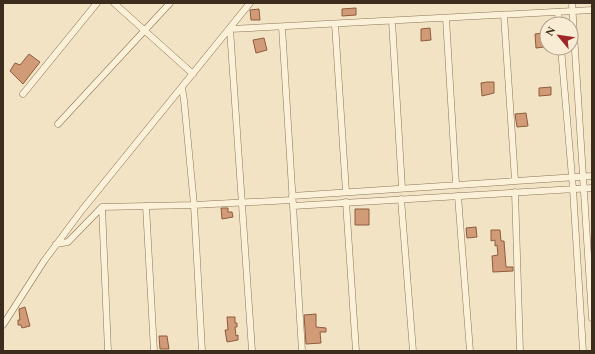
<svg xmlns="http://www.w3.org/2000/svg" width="595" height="354" viewBox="0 0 595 354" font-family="Spectral,serif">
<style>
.building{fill:#d29b77;stroke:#8e5c3d}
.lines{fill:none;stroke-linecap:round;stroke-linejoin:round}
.street-casing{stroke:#8d7459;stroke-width:7}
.street{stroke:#fbf0d8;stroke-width:6}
</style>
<rect width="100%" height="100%" fill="#f1e3c4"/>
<path class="building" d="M356,8V15L342,16V9Z
M259,9L260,20H251L250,10Z
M430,28L431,40L421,41V29Z
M543,33L544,47L536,48L535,34Z
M264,38L267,50L256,53L253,40Z
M29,54L40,62L23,84L10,71L15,63L20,65Z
M487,82H494V93L482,96L481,83Z
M551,87V95L539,96V88Z
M526,113L528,126L517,127L515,114Z
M221,208H228V212H232L233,217L222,219Z
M355,209H369V225H355Z
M476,227L477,237L467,238L466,228Z
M491,230H500L501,241H504L506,267H513V271L493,272L492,256L498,255L497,245L495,246V240L491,241Z
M25,307L30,326L22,328L21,325H18V320H20L19,309Z
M316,314V327L326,328V332H320L321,343L306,344L304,315Z
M227,317H235V323H237V327H235L236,336L238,335V340L227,342L225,330H228Z
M159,336H167L169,349H160Z"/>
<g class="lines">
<defs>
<path id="street" d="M114,3L193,74
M572,3L592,318
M558,12L559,24
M504,15L515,180
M446,18L456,184
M392,21L402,188
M335,24L346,192
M282,27L302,351
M561,48L573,189L583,351
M182,88L184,100L194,205L202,351
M23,94L97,3
M58,124L170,3
M515,192L520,351
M292,196L592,176
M458,196L470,351
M401,199L413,351
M346,202L356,351
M146,206L154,351
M293,206L592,188
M102,207L108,351
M56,244L68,242L102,207L194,205L292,200
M3,325L44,261L82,210L250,3
M252,351L230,29L592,10"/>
</defs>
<use href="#street" class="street-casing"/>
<use href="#street" class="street"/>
</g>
<rect width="595" height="354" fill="none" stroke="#3c2c1e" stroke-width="8"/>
<g transform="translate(559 36) rotate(299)"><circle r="19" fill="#f8edd4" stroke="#ada08b"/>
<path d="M0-3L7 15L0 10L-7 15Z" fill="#a02528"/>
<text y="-6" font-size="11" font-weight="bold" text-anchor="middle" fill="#3c2c1e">N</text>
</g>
</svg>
